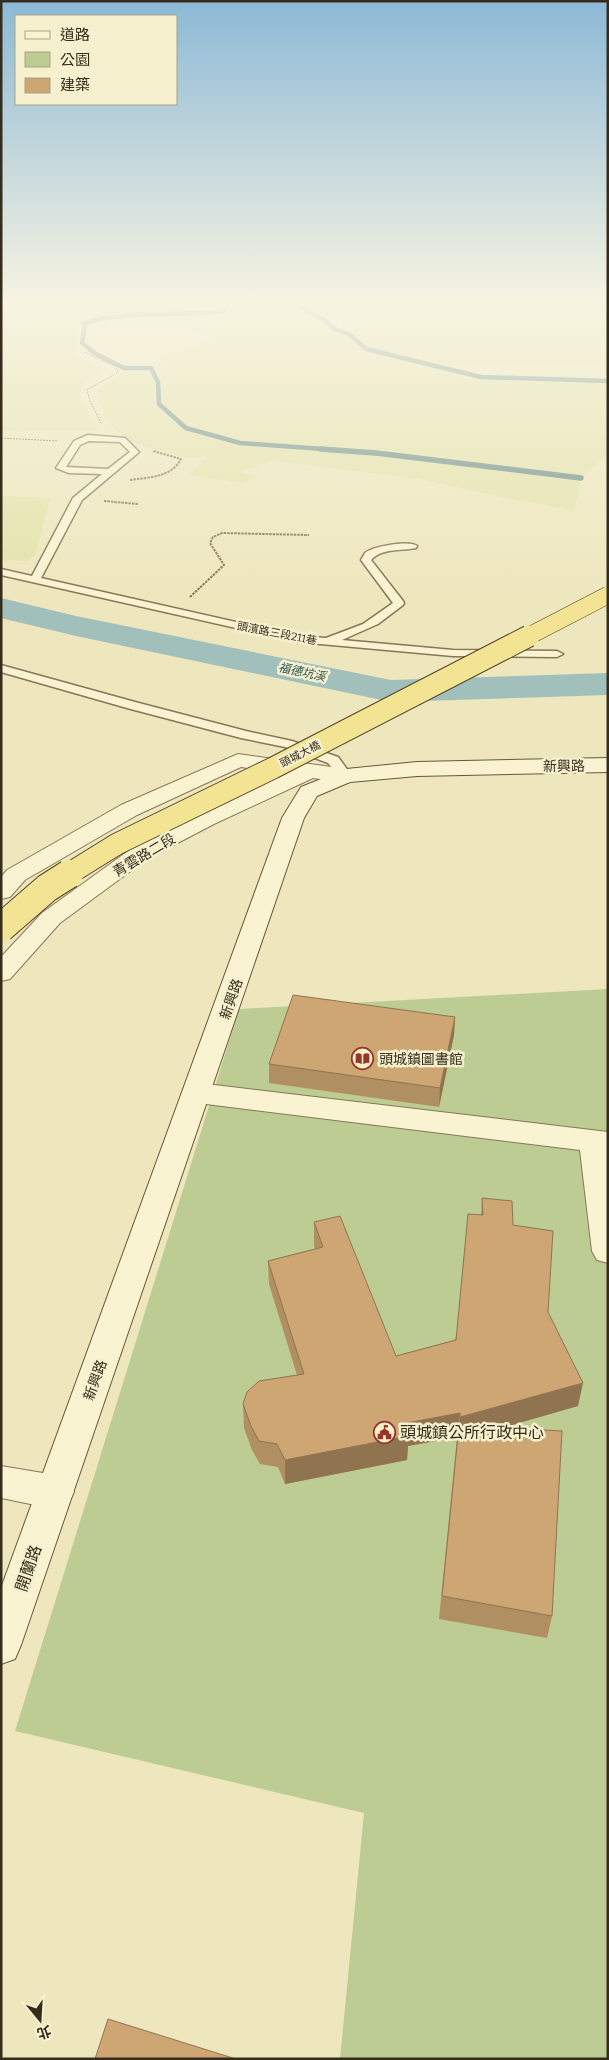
<svg xmlns="http://www.w3.org/2000/svg" width="609" height="2060" viewBox="0 0 609 2060" font-family="Bitter,'Noto Sans TC',serif">
<style>
.farmland{fill:#e4e3ab}
.green{fill:#bdcc92}
.lines{fill:none;stroke-linecap:round;stroke-linejoin:round}
.stream-far1{stroke:#698d8a;stroke-width:4.5}
.stream{stroke:#698d8a;stroke-width:5.5}
.river{fill:#a2c0bb;fill-rule:evenodd}
.lane-casing{stroke:#867757;stroke-width:3}
.street-casing{stroke:#867757;stroke-width:2}
.secondary-casing{stroke:#68583a;stroke-width:2}
.path-far1{stroke:#867757;stroke-width:1;stroke-dasharray:2 1;stroke-linecap:butt}
.path{stroke:#867757;stroke-width:2;stroke-dasharray:2.5 1;stroke-linecap:butt}
.lane{fill:#f9f3d1;fill-rule:evenodd}
.street{fill:#f9f3d1;fill-rule:evenodd}
.secondary{fill:#f9f3d1;fill-rule:evenodd}
.primary-bridge-far2-casing{stroke:#54442b;stroke-width:18;stroke-linecap:butt}
.primary-bridge-far1-casing{stroke:#54442b;stroke-width:23;stroke-linecap:butt}
.primary-bridge-casing{stroke:#54442b;stroke-width:30;stroke-linecap:butt}
.primary-bridge-far2{stroke:#f3e494;stroke-width:17}
.primary-bridge-far1{stroke:#f3e494;stroke-width:21}
.primary-bridge{stroke:#f3e494;stroke-width:28}
.wall{fill:#b08f63}
.shaded-wall{fill:#907450}
.building{fill:#cda673;stroke:#907450}
.labels{text-anchor:middle;stroke-width:5;stroke-linejoin:round;paint-order:stroke}
.far-street-label{font-size:11px;fill:#362c1c;stroke:#f6f0ce}
.far-water-label{font-size:12px;font-style:italic;fill:#2a5256;stroke:#f6f0ce}
.street-label{font-size:14px;fill:#362c1c;stroke:#f6f0ce}
.poi-label{font-size:14px;fill:#362c1c;stroke:#f6f0ce;text-anchor:start}
.near-poi-label{font-size:16px;fill:#362c1c;stroke:#f6f0ce;text-anchor:start}
.near-street-label{font-size:16px;fill:#362c1c;stroke:#f6f0ce}
</style>
<rect width="100%" height="100%" fill="#eee7be"/>
<path class="farmland" d="M1,303H203L176,314L119,313L91,318L76,325L78,346L75,353L92,361L107,372L86,381L79,393L99,431L35,430L20,432L1,430Z
M236,303H292L301,311L319,319L348,338L362,350L451,371L450,377L467,379L608,382V455L589,471L581,481L574,511L487,494L425,480L275,461L238,471L255,477L244,483L189,475L208,457L187,458L129,442L106,420L96,390L120,374L140,372L154,366L167,357L219,338L158,320L154,316L220,315L231,311Z
M303,303H608V373L601,366H452L368,347L356,336L306,307Z
M1,496L50,498L35,556L27,561L1,560Z"/>
<path class="green" d="M608,989V2059H340L364,1813L15,1731L239,1009Z"/>
<g class="lines">
<path class="stream-far1" d="M230,303L224,311C177,317 131,309 85,323L82,343L94,353L124,368H151L158,382L159,404L186,428L240,443L337,450
M300,303L301,307L323,319L335,329L350,335L366,349L481,377L608,381"/>
<path class="stream" d="M320,449L376,453L581,478"/>
<path class="river" d="M1,598L76,616L391,680L608,673V695L391,702L76,636L1,618Z"/>
<defs>
<path id="lane" d="M88,435L125,438L139,452L82,500L41,578L298,636L326,638L363,624L393,603L361,560C361,560 365,553 365,553C373,546 410,540 417,546L416,548C402,551 381,548 371,560L403,601L404,603L403,605L378,624L342,640L453,650L557,651L563,654L557,657L453,656L298,642L1,575V569L32,576L73,498L102,474L69,473L56,468L74,441ZM89,441L120,442L130,452L108,469L66,467L80,445Z
M1,665L135,702L246,731L292,741L338,757L352,776L346,780L341,779L328,763L285,747L241,738L127,708L1,672Z"/>
<path id="street" d="M238,754L346,769L354,771L357,776L354,781L346,783L313,778L214,824L147,859L60,923L10,979L1,981V957L42,913L131,849L198,814L286,774L241,767L137,815L25,880L10,897L1,899V877L7,870L121,805Z
M198,1083L608,1132V1263L597,1260L592,1251L580,1150L198,1103L188,1100L184,1093L188,1086Z
M1,1466L55,1475L68,1480L74,1492L68,1504L55,1509L1,1498Z"/>
<path id="secondary" d="M608,758V772L417,776L350,782L317,796L304,818L21,1645L15,1659L1,1664V1588L282,818L301,787L346,769L417,762Z"/>
</defs>
<use href="#lane" class="lane-casing"/>
<use href="#street" class="street-casing"/>
<use href="#secondary" class="secondary-casing"/>
<path class="path-far1" d="M84,352L114,366L118,370L117,373L87,390L90,401L101,423
M1,438L58,441"/>
<path class="path" d="M130,480C149,477 171,478 181,459L153,451
M104,501L138,504
M190,597L224,565L210,543L213,537L222,533L309,535"/>
<use href="#lane" class="lane"/>
<use href="#street" class="street"/>
<use href="#secondary" class="secondary"/>
<defs>
<path id="primary-bridge-far2" d="M527,637L608,595"/>
<path id="primary-bridge-far1" d="M67,875L117,844L273,768L529,636"/>
<path id="primary-bridge" d="M1,928L47,888L69,874"/>
</defs>
<use href="#primary-bridge-far2" class="primary-bridge-far2-casing"/>
<use href="#primary-bridge-far1" class="primary-bridge-far1-casing"/>
<use href="#primary-bridge" class="primary-bridge-casing"/>
<use href="#primary-bridge-far2" class="primary-bridge-far2"/>
<use href="#primary-bridge-far1" class="primary-bridge-far1"/>
<use href="#primary-bridge" class="primary-bridge"/>
</g>
<path class="wall" d="M455,1017L454,1035L439,1107L269,1083V1064Z
M482,1198L513,1225L548,1312L578,1406L503,1427L552,1616L547,1638L439,1619L457,1437L408,1446L407,1460L285,1484L278,1467L260,1464L252,1450L244,1428L243,1404L297,1375L269,1284L268,1261L315,1249L314,1246V1222L396,1356L455,1340L481,1215Z"/>
<path class="shaded-wall" d="M455,1017L454,1035L439,1107L440,1088Z
M583,1383L578,1406L457,1441L460,1417Z
M460,1413L457,1437L408,1446L407,1460L285,1484V1460L401,1424Z"/>
<path class="building" d="M293,995L455,1017L440,1088L269,1064Z
M482,1198L512,1201L513,1225L553,1231L548,1312L583,1383L460,1417V1413L401,1424L408,1436L285,1460L277,1444L259,1441L251,1426L243,1404L247,1392L259,1381L304,1374L268,1261L323,1247L314,1222L340,1216L396,1356L456,1340L468,1214L483,1215Z
M459,1425L562,1431L552,1616L442,1596Z
M108,2019L236,2059H95Z"/>
<linearGradient id="sky" x2="0" y2="1"><stop stop-color="#8cb9d6"/><stop offset="0.51" stop-color="#f7f4e2"/><stop offset="1" stop-color="#f7f4e2" stop-opacity="0"/></linearGradient>
<rect width="609" height="591" fill="url(#sky)"/>
<defs>
<symbol id="library-ring" viewBox="-11 -11 22 22"><circle r="9.5" fill="#f6f0ce" stroke="#963626" stroke-width="1.5"/><path d="M-6-4Q-3-5.5-.7-3.5V5Q-3 3-6 4ZM6-4Q3-5.5 .7-3.5V5Q3 3 6 4Z" fill="#963626"/></symbol>
<symbol id="civic-ring" viewBox="-11 -11 22 22"><circle r="9.5" fill="#f6f0ce" stroke="#963626" stroke-width="1.5"/><path d="M-.6-6.5H3V-4.5H.6V-3L4-1V1h2V6H-6V1h2V-1L-.6-3ZM-1.2 2.5V6h2.4V2.5Z" fill="#963626"/></symbol>
</defs>
<g fill-rule="evenodd">
<use href="#library-ring" x="350" y="1046" width="25" height="25"/>
<use href="#civic-ring" x="372" y="1420" width="25" height="25"/>
</g>
<g class="labels">
<g class="far-street-label">
<text transform="translate(277 633) rotate(11)" y="4">頭濱路三段211巷</text>
<text transform="translate(300 754) rotate(-27)" y="4">頭城大橋</text>
</g>
<g class="far-water-label">
<text transform="translate(302 672) rotate(12)" y="4">福德坑溪</text>
</g>
<g class="street-label">
<text transform="translate(564 766) rotate(-1)" y="5">新興路</text>
<text transform="translate(144 855) rotate(-31)" y="5">青雲路二段</text>
<text transform="translate(231 999) rotate(-71)" y="5">新興路</text>
<text transform="translate(95 1380) rotate(-70)" y="5">新興路</text>
</g>
<g class="poi-label">
<text x="379" y="1064">頭城鎮圖書館</text>
</g>
<g class="near-poi-label">
<text x="400" y="1438">頭城鎮公所行政中心</text>
</g>
<g class="near-street-label">
<text transform="translate(28 1568) rotate(-71)" y="6">開蘭路</text>
</g>
</g>
<rect width="609" height="2060" fill="none" stroke="#362c1c" stroke-width="5"/>
<rect x="15" y="15" width="162" height="90" fill="#f6f0ce" stroke="#a9a287"/>
<rect x="25" y="31" width="25" height="8" fill="#f9f3d1" stroke="#a9a287"/>
<text x="60" y="40" font-size="15" fill="#362c1c">道路</text>
<rect x="25" y="52" width="25" height="15" fill="#bdcc92" stroke="#a9a287"/>
<text x="60" y="65" font-size="15" fill="#362c1c">公園</text>
<rect x="25" y="78" width="25" height="15" fill="#cda673" stroke="#a9a287"/>
<text x="60" y="90" font-size="15" fill="#362c1c">建築</text>
<g transform="translate(40 2020) rotate(162)" stroke="#f6f0ce" stroke-width="4" paint-order="stroke">
<path d="M0-4L9 19L0 12L-9 19Z" fill="#362c1c"/>
<text y="-8" font-size="14" font-weight="bold" text-anchor="middle" fill="#362c1c">北</text>
</g>
</svg>
